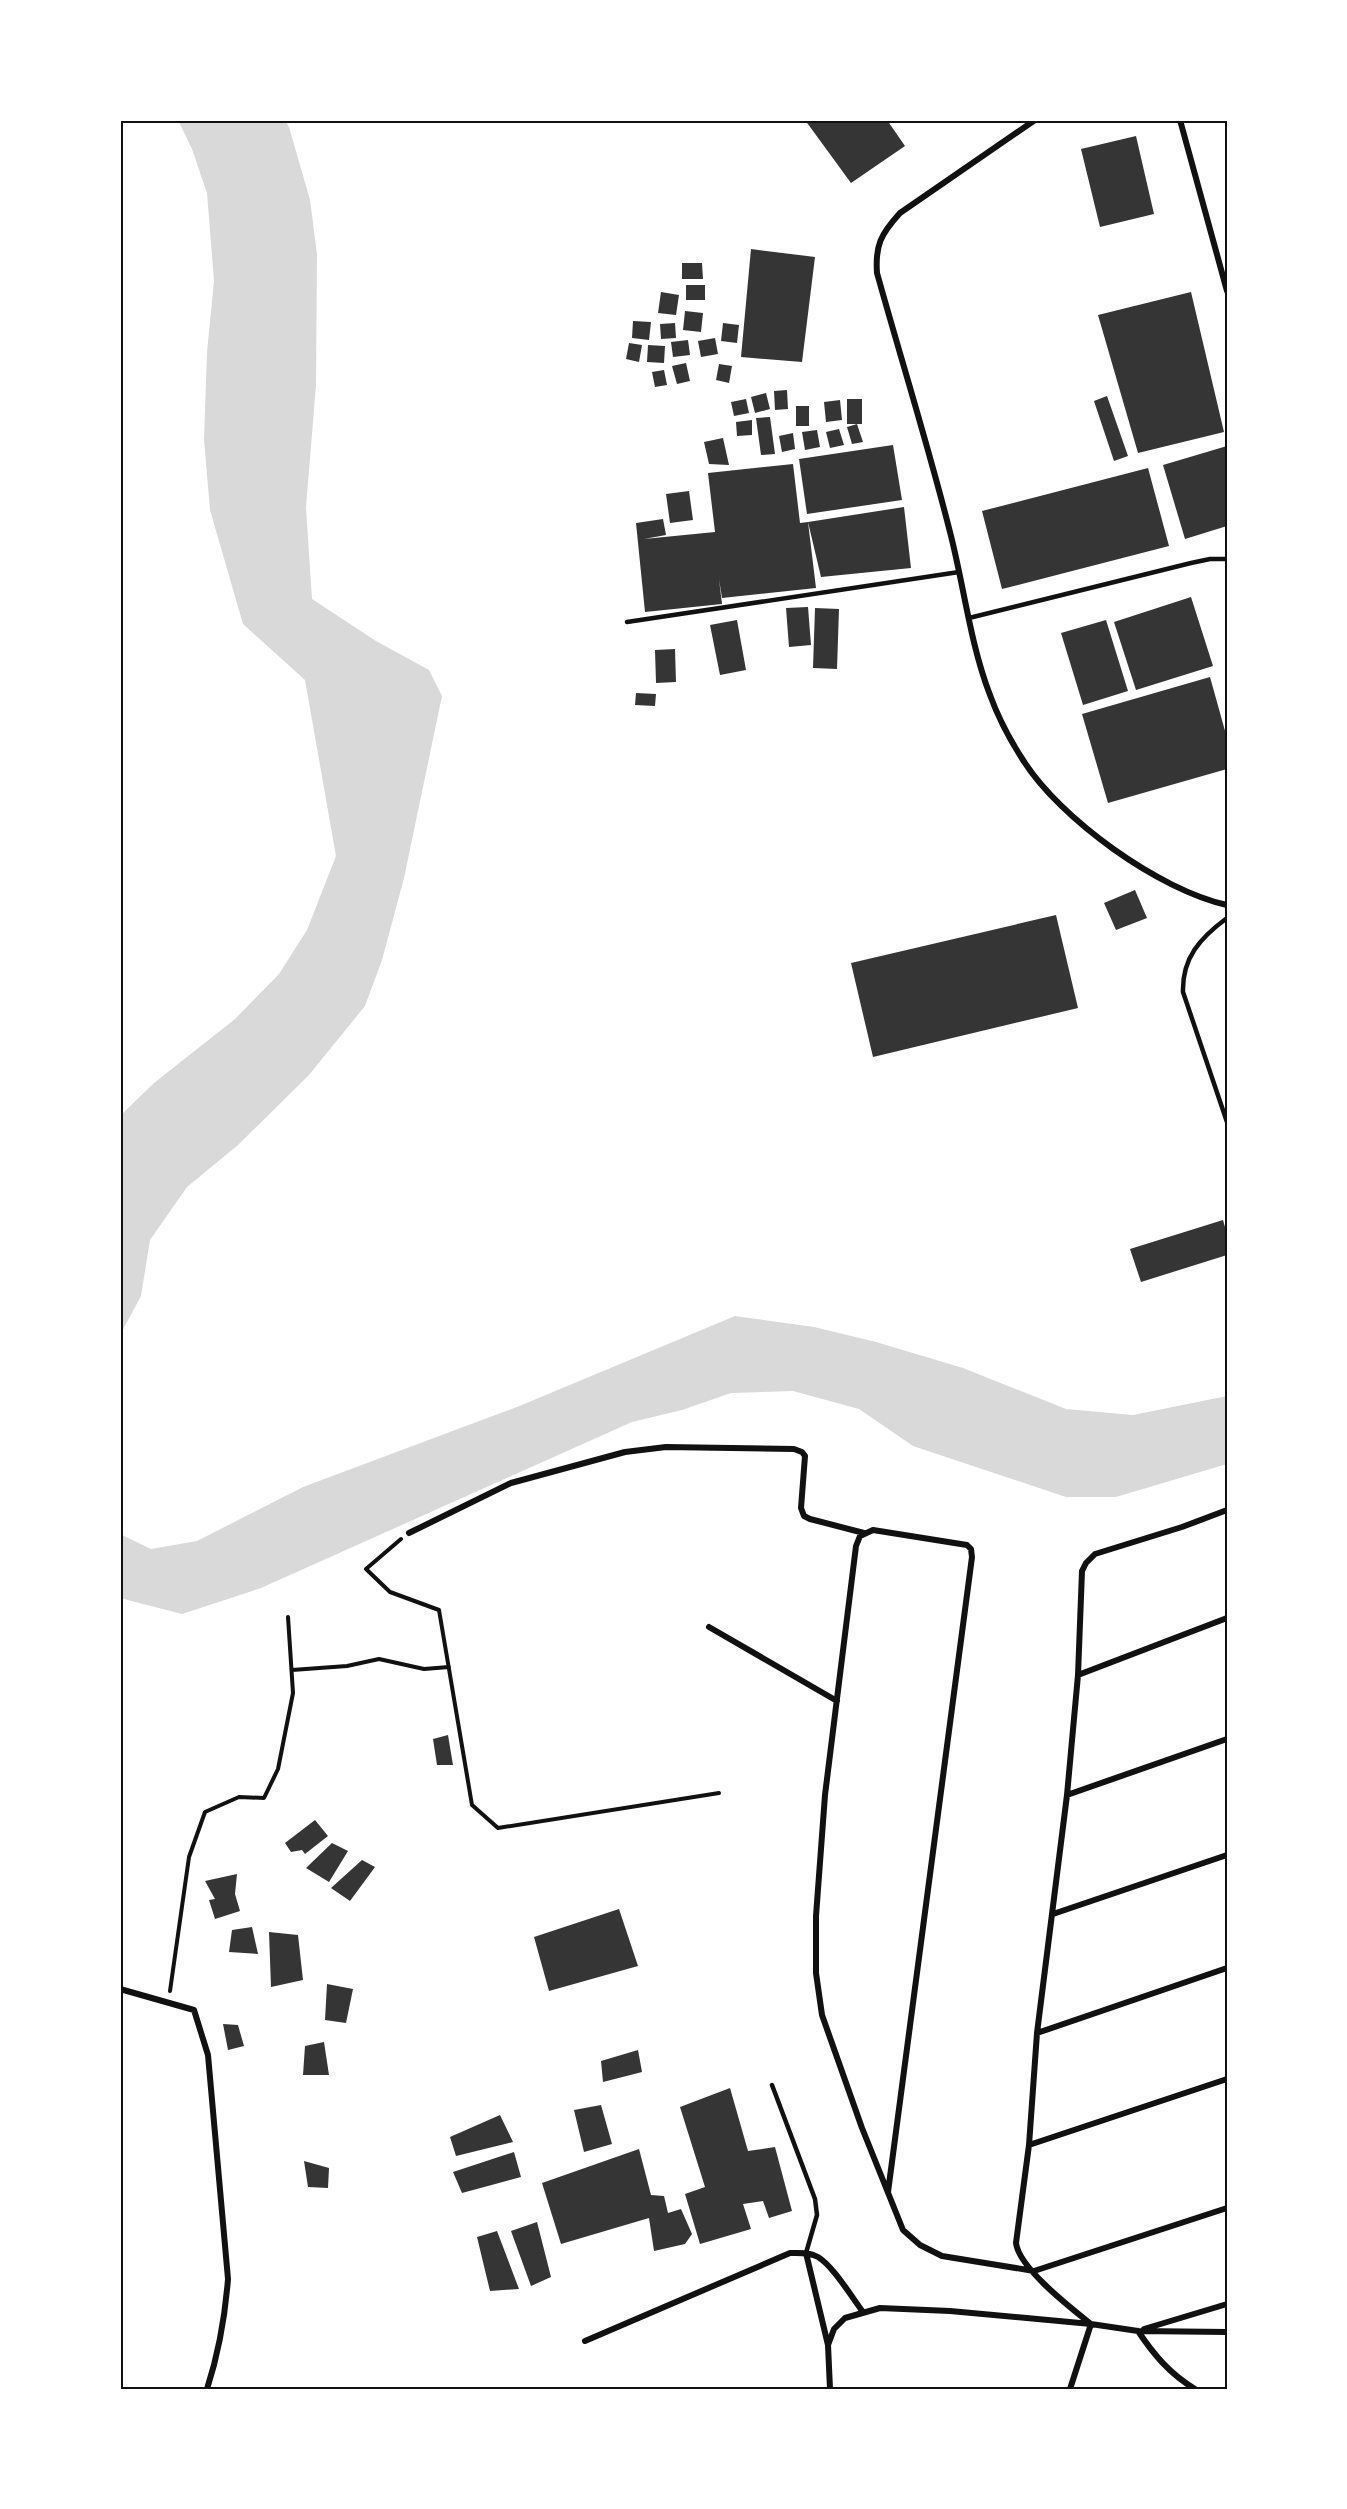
<svg xmlns="http://www.w3.org/2000/svg" width="1347" height="2509" viewBox="0 0 1347 2509" font-family="Helvetica,sans-serif">
<style>
.water{fill:#d9d9d9}
.building{fill:#353535}
.lines{fill:none;stroke-linecap:round;stroke-linejoin:round}
.path{stroke:#111;stroke-width:4}
.service{stroke:#111;stroke-width:4.5}
.minor{stroke:#111;stroke-width:6}
.neatline{fill:none;stroke:#111;stroke-width:2}
</style>
<rect width="100%" height="100%" fill="#fff"/>
<path class="water" d="M178,120H285L289,127L310,200L317,254L316,385L306,507L312,599L376,641L429,670L442,696L404,878L382,960L365,1006L309,1075L238,1145L187,1187L150,1240L141,1296L120,1335V1116L154,1083L235,1019L279,974L307,930L336,856L305,680L243,624L210,510L204,440L207,352L214,281L207,193L192,149Z
M735,1316L814,1327L876,1342L963,1368L1066,1409L1133,1415L1227,1396V1464L1116,1497H1066L913,1446L859,1409L793,1391L731,1393L682,1410L632,1422L261,1588L182,1614L120,1598V1534L151,1549L197,1541L303,1487L517,1407Z"/>
<path class="building" d="M805,120H887L905,146L851,183Z
M1136,136L1154,214L1100,227L1081,149Z
M751,249L815,257L802,362L741,357Z
M682,263H702L703,279H682Z
M686,285H705V300H686Z
M661,292L679,295L676,315L658,313Z
M1191,292L1224,432L1138,453L1098,315Z
M685,311L703,313L701,332L683,330Z
M633,321L651,322L649,340L632,338Z
M675,323L676,338L661,339L660,324Z
M723,323L739,325L737,343L721,341Z
M715,338L718,354L701,357L698,341Z
M688,340L690,355L673,357L671,342Z
M629,343L642,345L639,362L626,359Z
M648,345L665,346L664,363L647,362Z
M686,363L690,381L677,384L672,366Z
M719,364L732,366L729,383L716,380Z
M664,370L667,385L655,387L652,372Z
M787,390L788,409L775,410L774,391Z
M766,393L770,409L755,413L751,397Z
M1107,396L1128,456L1114,461L1094,401Z
M746,399L749,413L734,416L731,402Z
M847,399H862V424H847Z
M840,400L842,420L826,422L824,402Z
M796,406H809V426H796Z
M770,417L775,454L761,455L756,418Z
M752,420V435L737,436L736,422Z
M857,424L863,442L852,444L847,427Z
M839,429L844,445L830,448L826,432Z
M817,430L820,447L805,450L802,432Z
M793,433L795,449L782,452L779,436Z
M723,438L729,465L709,464L704,442Z
M893,445L902,500L807,514L799,459Z
M1227,446V526L1185,539L1163,465Z
M793,464L800,523L808,522L816,588L722,598L719,579L722,604L645,612L636,523L663,519L666,535L644,539L715,532L708,473Z
M1148,468L1169,546L1002,589L982,511Z
M689,491L693,520L670,523L666,494Z
M904,507L911,568L821,577L808,522Z
M1191,597L1213,666L1136,690L1114,622Z
M808,607L811,645L789,647L786,608Z
M815,608L839,609L837,669L813,668Z
M737,620L746,670L720,675L710,625Z
M1106,620L1128,691L1083,705L1061,633Z
M675,649L676,682L656,683L655,650Z
M1210,677L1227,738V769L1108,803L1082,714Z
M636,693L656,694L655,706L635,705Z
M1135,890L1147,918L1116,930L1104,903Z
M1056,915L1078,1008L873,1057L851,963Z
M1223,1220L1227,1234V1255L1141,1282L1130,1249Z
M448,1735L453,1765H437L433,1739Z
M315,1820L328,1836L305,1854L302,1850L291,1852L285,1843Z
M332,1843L348,1851L329,1882L306,1868Z
M362,1860L375,1867L350,1901L331,1888Z
M237,1874L235,1894L240,1911L215,1919L209,1900L215,1899L205,1881Z
M619,1909L638,1966L549,1991L534,1937Z
M252,1927L258,1954L229,1952L232,1930Z
M269,1932L298,1935L303,1980L271,1987Z
M327,1984L353,1989L346,2023L325,2020Z
M223,2024L238,2025L244,2046L228,2050Z
M324,2042L329,2075H303L305,2046Z
M638,2050L642,2072L603,2082L601,2061Z
M730,2088L748,2151L775,2147L792,2211L769,2218L763,2201L743,2204L751,2229L700,2244L685,2194L705,2187L680,2107Z
M601,2105L612,2144L584,2152L574,2110Z
M500,2115L513,2142L456,2156L450,2137Z
M639,2149L651,2195L664,2196L668,2213L681,2209L692,2234L685,2244L654,2251L649,2218L561,2244L542,2183Z
M514,2152L521,2177L462,2193L453,2172Z
M304,2161L329,2168L328,2188L308,2187Z
M537,2222L551,2277L531,2286L511,2231Z
M497,2231L519,2289L490,2291L477,2237Z"/>
<g class="lines">
<path class="path" d="M401,1539L366,1569L390,1592L439,1610L472,1805L498,1828L719,1793
M292,1670L347,1666L379,1659L424,1669L449,1667
M170,1991L189,1857L205,1812L239,1797L264,1798L278,1769L293,1693L288,1617"/>
<path class="service" d="M969,618L1191,563L1210,559H1227
M627,622L959,572
M1227,918C1200,938 1182,958 1183,992L1227,1122
M772,2085L815,2199L817,2215L806,2253"/>
<path class="minor" d="M1035,120L900,213C881,234 875,245 877,273C901,359 928,445 950,532C964,586 970,643 990,695C998,717 1010,740 1023,760C1060,819 1159,890 1227,905
M1180,120L1227,291
M409,1533L511,1483L625,1452L666,1447L794,1449L802,1452L805,1456L801,1508L804,1516L810,1519L864,1533
M709,1627L837,1701
M1078,1675L1227,1618
M1067,1795L1227,1739
M1053,1914L1227,1855
M120,1989L194,2010L208,2055L228,2279C225,2317 219,2352 207,2389
M1037,2033L1227,1968
M1029,2145L1227,2079
M888,2192L972,1557L971,1549L967,1545L873,1530L860,1536L856,1546L825,1795L816,1916V1973L822,2015L862,2128L903,2230L920,2245L942,2256L1034,2271L1227,2208
M806,2253L828,2345
M1091,2324C1071,2308 1019,2268 1016,2243L1029,2145L1037,2033L1067,1795L1078,1675L1082,1571L1086,1563L1095,1554L1182,1527L1227,1510
M1144,2329L1227,2304
M1138,2331C1154,2355 1170,2374 1195,2389
M585,2341L790,2253C799,2253 809,2252 818,2257C833,2266 851,2296 863,2312
M830,2389L828,2345L834,2329L845,2318L880,2308L950,2311L1091,2324L1138,2331L1227,2332
M1070,2389L1091,2324"/>
</g>
<rect width="1347" height="2509" fill="none" stroke="#ffffff" stroke-width="243"/>
<rect x="122" y="122" width="1104" height="2266" class="neatline"/>
</svg>
